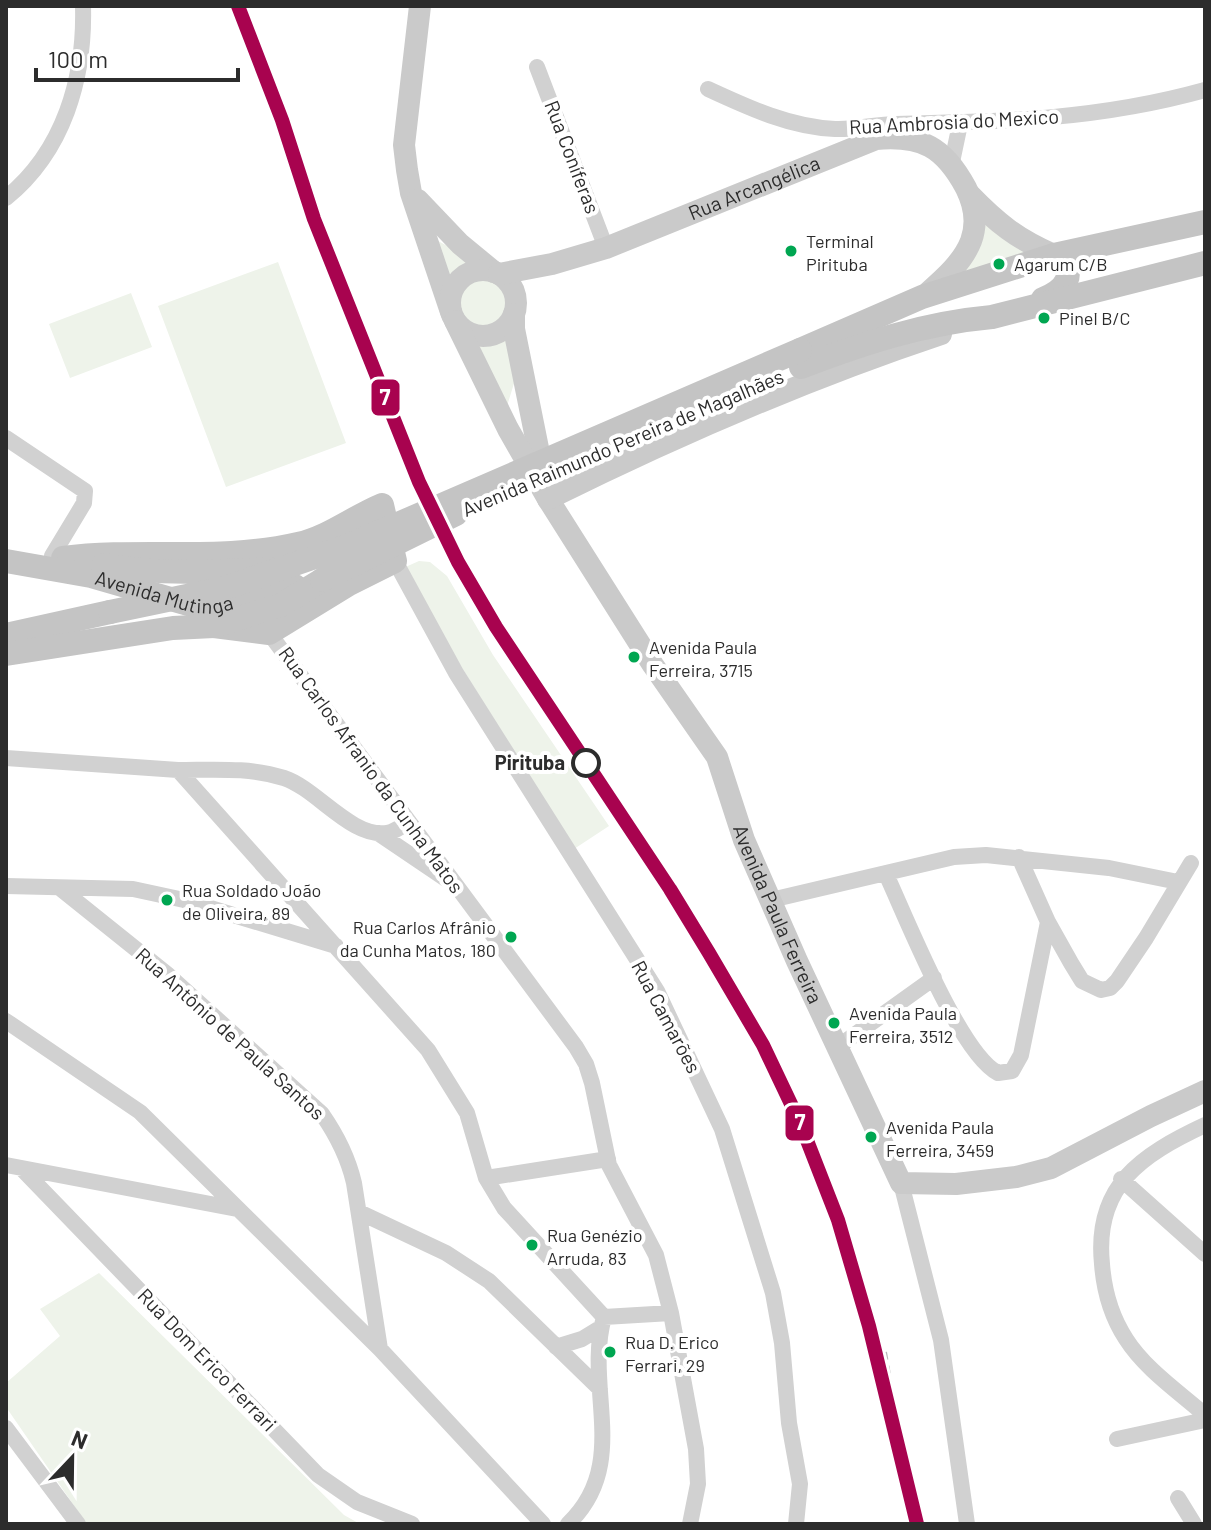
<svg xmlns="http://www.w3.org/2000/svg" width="1211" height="1530" viewBox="0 0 1211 1530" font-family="Barlow,sans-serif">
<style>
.green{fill:#eef3ea}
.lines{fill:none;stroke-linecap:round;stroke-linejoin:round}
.street{stroke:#d1d1d1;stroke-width:16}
.secondary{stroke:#cacaca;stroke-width:22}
.primary{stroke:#c4c4c4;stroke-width:24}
.rail{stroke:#b8b8b8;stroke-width:4;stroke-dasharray:8 6;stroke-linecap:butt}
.primary-bridge{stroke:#c4c4c4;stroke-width:24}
.rail-1-casing{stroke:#fff;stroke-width:20}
.rail-1{stroke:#a8034f;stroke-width:14}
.bus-dot{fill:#00a651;stroke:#fff;stroke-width:3}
.stop-dot{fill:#fff;stroke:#2c2c2c;stroke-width:4}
.labels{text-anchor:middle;stroke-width:8;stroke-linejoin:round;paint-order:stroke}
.bus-label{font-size:18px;fill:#2c2c2c;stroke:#fff;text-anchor:start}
.street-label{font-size:20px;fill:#2c2c2c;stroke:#fff}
.stop-label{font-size:20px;font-weight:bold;fill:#2c2c2c;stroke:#fff;text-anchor:end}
.line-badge{stroke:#fff;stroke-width:3}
.badge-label{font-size:22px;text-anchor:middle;font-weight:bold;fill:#fff}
</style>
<rect width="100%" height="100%" fill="#fff"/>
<path class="green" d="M979,215L1033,252L954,277Z
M438,241L485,266C469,269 460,273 449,286Z
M278,262L346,443L226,487L158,306Z
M458 302a26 26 0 1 1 52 0a26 26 0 1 1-52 0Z
M131,293L152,347L70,378L49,324Z
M512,331L516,377L507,406L469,335C484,341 497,336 512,331Z
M419,561L430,562L447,576L493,655L609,826L574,849L401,569Z
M99,1273L344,1515L360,1524L86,1523L6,1407V1383L60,1336L40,1309Z"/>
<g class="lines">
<path class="street" d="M537,67L606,248
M708,89C749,108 790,127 835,129C855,130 876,124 896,124C1003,122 1101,119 1205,90
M952,162L960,124
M6,198C64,151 85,78 83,6
M6,438L85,491L84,503L52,556
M395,561L456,673L657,991L722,1129L773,1293L782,1343L789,1423L800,1484L796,1524
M269,633L576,1047L586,1064L592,1083L609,1165L656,1255L671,1313L696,1449L698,1484L690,1524
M6,758L178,770L428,1050L467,1113L486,1178L504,1208L604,1317L671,1313
M178,770C214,770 249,767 284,778C317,789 351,838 387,833C394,832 402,826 409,822
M378,833L446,879
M1019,857L1048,922L1071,963L1082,981L1101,990L1110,988L1117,981L1146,938L1191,863
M886,874C906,917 960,1054 998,1073L1012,1071L1021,1055L1048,922
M6,886L133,889L184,900L336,946
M61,889L167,974L322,1114C338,1137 348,1157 354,1183L380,1349
M771,900L954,857L986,855L1109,868L1178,882
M6,1021L140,1112L380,1349L543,1524
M839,1046L934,978
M1205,1125C1141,1155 1094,1186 1102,1264C1104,1291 1111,1316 1126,1339C1145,1369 1179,1392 1205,1415
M6,1165L237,1209
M21,1168L318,1475L357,1502L412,1524
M486,1178L608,1159
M1121,1179L1205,1254
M901,1183L941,1340L967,1524
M359,1212L446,1253L489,1281L600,1389
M556,1347L582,1339L600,1328
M6,1428L78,1524
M1117,1439L1205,1420
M1178,1498L1194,1524
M568,1524C631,1464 584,1388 604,1317"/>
<g class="secondary">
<path d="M420,6L404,145L407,170L411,193L451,312"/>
<path d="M969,194C997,223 1017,239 1054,255"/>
<path d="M418,200L460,244L494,272"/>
<circle cx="483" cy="303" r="33"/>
<path id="s1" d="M499,274L552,264L606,248L876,139C922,135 944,147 966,188C974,204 978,222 971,241C962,264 941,281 923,297"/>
<path d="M514,314V329L544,478"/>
<path id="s2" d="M455,321L508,429L548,499L653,665L717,757L744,840L797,961L901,1183L956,1184L1016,1177L1051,1168L1151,1116L1205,1091"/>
<path d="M548,499C675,436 806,379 941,334"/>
</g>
<g class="primary">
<path d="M1043,299C1065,290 1080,273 1054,255"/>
<path d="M800,350L922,297L1054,255L1205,222"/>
<path d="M801,367C864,343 925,323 992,317L1205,263"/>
<path d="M63,558C142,548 221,562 298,544C329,537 353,517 382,505L395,561L349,584L269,633L214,626"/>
<path id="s3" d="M6,561L91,576L195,606L214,607L295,586"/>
<path d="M103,565C159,575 213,572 269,569"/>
<path d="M6,635L110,612"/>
<path d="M6,654L173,628L214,626L281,605L322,580"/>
</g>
<path class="rail" d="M885,1352L907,1479"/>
<path class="primary-bridge" d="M322,580L456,514
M110,612L225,588L347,546L800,350"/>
<defs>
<path id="rail-1" d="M238,6L282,120L314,219L419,482L458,562L496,627L670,889L709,953L763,1045L801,1125L838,1220L869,1326L917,1524"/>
</defs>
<use href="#rail-1" class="rail-1-casing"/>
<use href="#rail-1" class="rail-1"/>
</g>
<g class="bus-dot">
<circle cx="791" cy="251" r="7"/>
<circle cx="999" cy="264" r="7"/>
<circle cx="1044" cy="318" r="7"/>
<circle cx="634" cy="657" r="7"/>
<circle cx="167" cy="900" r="7"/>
<circle cx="511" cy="937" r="7"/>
<circle cx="834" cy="1023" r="7"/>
<circle cx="871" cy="1137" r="7"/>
<circle cx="532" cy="1245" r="7"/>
<circle cx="610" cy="1352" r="7"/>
</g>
<circle class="stop-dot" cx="586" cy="763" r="13"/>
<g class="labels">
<g class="bus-label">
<text x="806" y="248">Terminal<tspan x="806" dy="23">Pirituba</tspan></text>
<text x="1014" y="271">Agarum C/B</text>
<text x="1059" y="325">Pinel B/C</text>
<text x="649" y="654">Avenida Paula<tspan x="649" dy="23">Ferreira, 3715</tspan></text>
<text x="182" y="897">Rua Soldado João<tspan x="182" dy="23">de Oliveira, 89</tspan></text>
<text x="496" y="934" text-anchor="end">Rua Carlos Afrânio<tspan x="496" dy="23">da Cunha Matos, 180</tspan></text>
<text x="849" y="1020">Avenida Paula<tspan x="849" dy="23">Ferreira, 3512</tspan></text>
<text x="886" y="1134">Avenida Paula<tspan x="886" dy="23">Ferreira, 3459</tspan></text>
<text x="547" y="1242">Rua Genézio<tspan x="547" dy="23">Arruda, 83</tspan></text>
<text x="625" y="1349">Rua D. Erico<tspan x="625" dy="23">Ferrari, 29</tspan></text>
</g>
<g class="street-label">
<text transform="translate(954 122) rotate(-3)" y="7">Rua Ambrosia do Mexico</text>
<text transform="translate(572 157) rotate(69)" y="7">Rua Coníferas</text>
<text dy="7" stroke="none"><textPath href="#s1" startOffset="270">Rua Arcangélica</textPath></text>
<text transform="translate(623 443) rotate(-23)" y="7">Avenida Raimundo Pereira de Magalhães</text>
<text dy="7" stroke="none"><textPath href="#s3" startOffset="162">Avenida Mutinga</textPath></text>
<text transform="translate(371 770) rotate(54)" y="7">Rua Carlos Afranio da Cunha Matos</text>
<text dy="7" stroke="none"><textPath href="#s2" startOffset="678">Avenida Paula Ferreira</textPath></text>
<text transform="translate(666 1017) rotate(62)" y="7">Rua Camarões</text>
<text transform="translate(230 1034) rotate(42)" y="7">Rua Antônio de Paula Santos</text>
<text transform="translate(207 1360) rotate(46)" y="7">Rua Dom Erico Ferrari</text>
</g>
<g class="stop-label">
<text x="565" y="770">Pirituba</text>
</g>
</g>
<g class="line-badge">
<rect x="370" y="378" width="31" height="39" rx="8" fill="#a8034f"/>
<rect x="784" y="1104" width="31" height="38" rx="8" fill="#a8034f"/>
</g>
<g class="badge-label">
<text x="385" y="405">7</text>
<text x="800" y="1130">7</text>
</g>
<rect width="1211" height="1530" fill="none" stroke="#2c2c2c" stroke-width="16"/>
<g transform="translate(72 1458) rotate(22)" stroke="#ffffff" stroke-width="6" paint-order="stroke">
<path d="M0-6L14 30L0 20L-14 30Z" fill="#2c2c2c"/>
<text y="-12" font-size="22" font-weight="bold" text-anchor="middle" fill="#2c2c2c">N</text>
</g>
<path d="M36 68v12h202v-12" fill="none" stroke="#2c2c2c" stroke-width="4"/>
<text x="48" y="68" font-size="24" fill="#2c2c2c" stroke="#ffffff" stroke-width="6" paint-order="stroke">100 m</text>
</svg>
